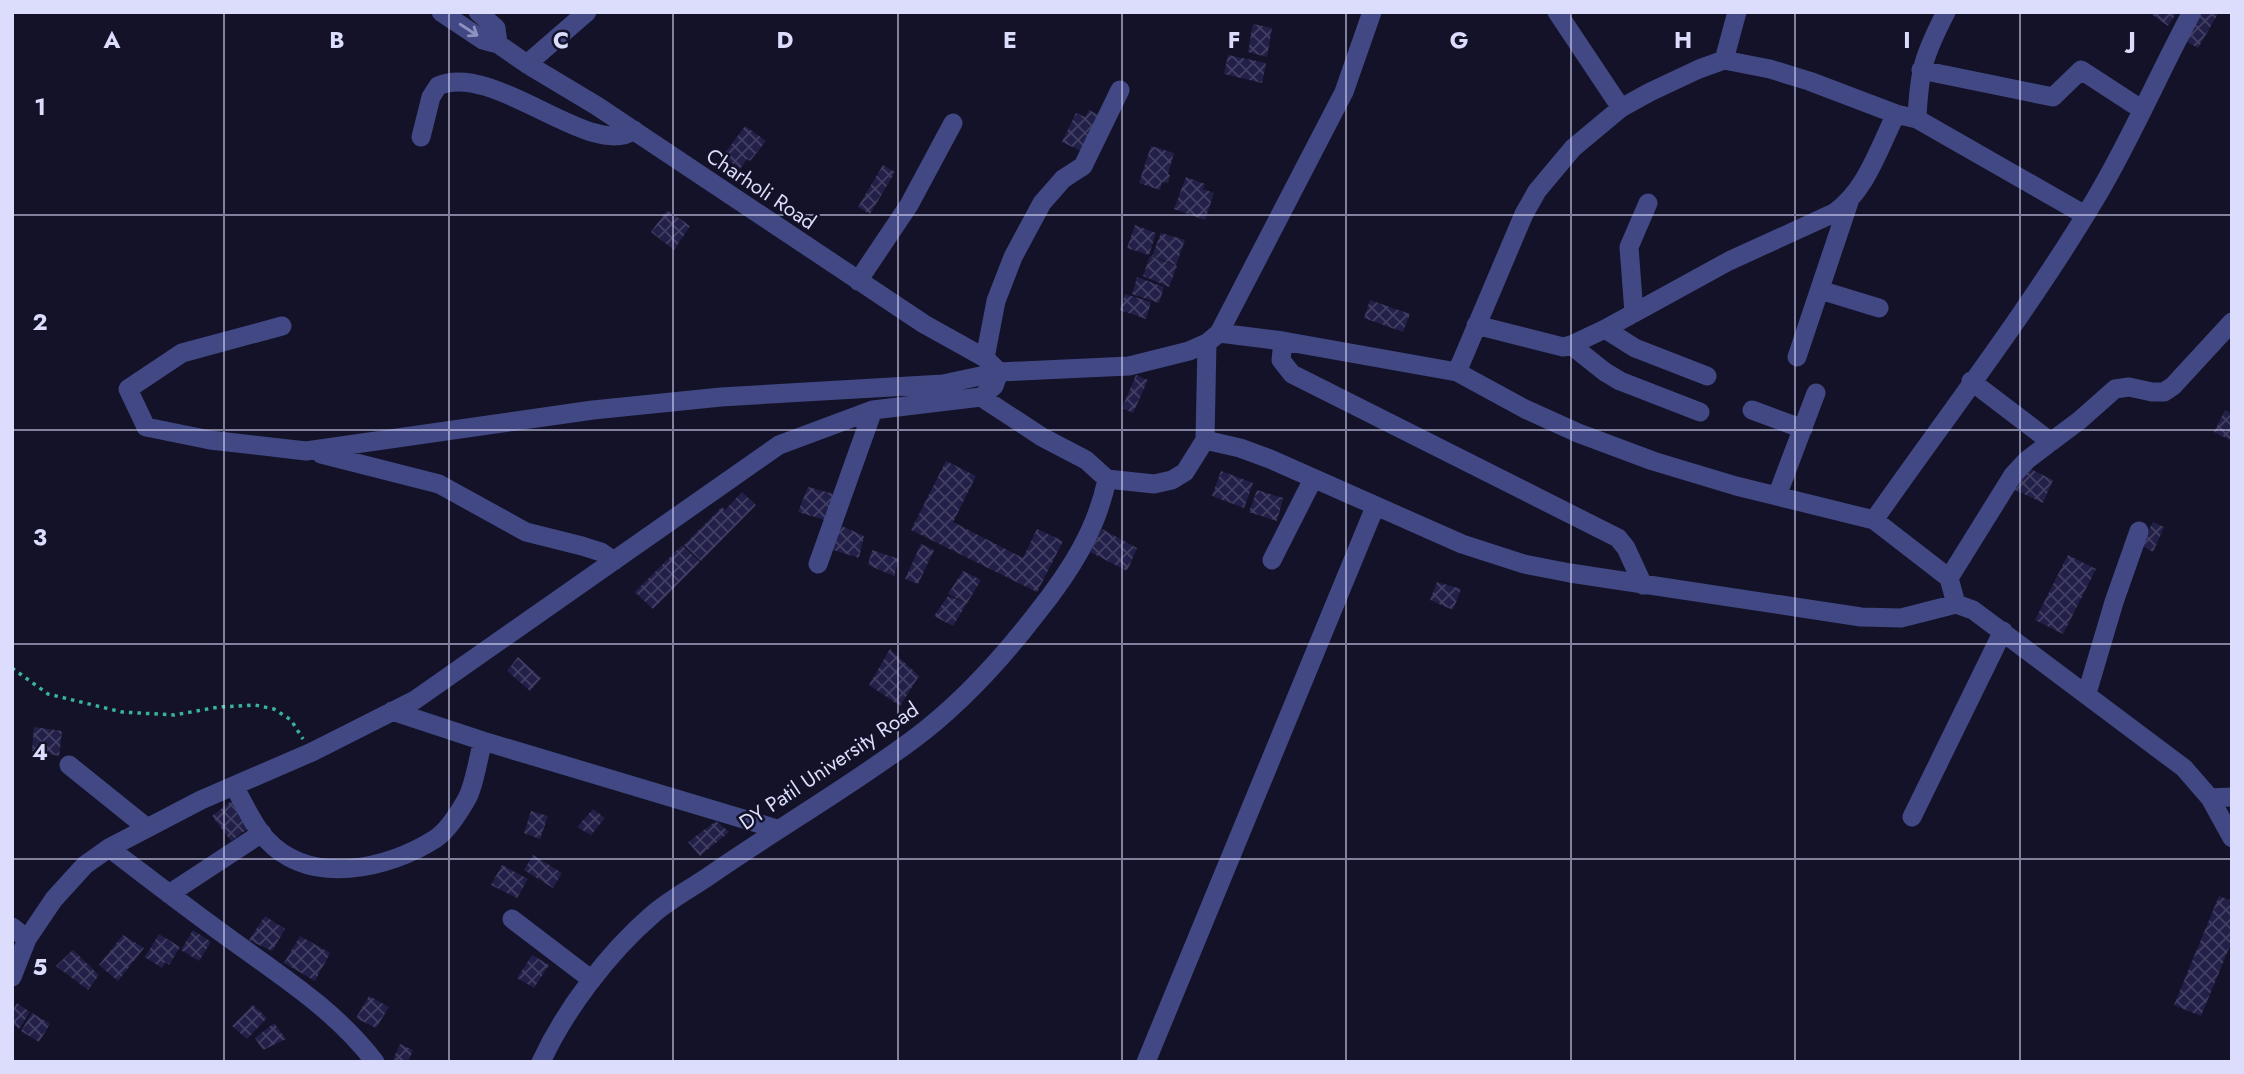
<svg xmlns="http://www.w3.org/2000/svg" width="2244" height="1074" viewBox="0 0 2244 1074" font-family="Jost,sans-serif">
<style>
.building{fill:url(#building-cross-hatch)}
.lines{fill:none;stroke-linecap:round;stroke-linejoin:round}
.path{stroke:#39b49a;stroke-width:3.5;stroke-dasharray:3.5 5;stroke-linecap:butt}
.minor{stroke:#414884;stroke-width:19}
.oneway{stroke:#8e92c0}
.grid{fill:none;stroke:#dcddfd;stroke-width:2;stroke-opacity:0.55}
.labels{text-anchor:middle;stroke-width:5;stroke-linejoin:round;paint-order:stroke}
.street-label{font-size:21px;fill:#dcddfd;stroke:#131228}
.grid-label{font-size:23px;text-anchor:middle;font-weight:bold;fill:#dcddfd;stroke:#131228;stroke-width:5;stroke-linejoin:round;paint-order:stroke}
</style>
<defs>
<pattern id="building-cross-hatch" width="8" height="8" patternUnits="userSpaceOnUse" patternTransform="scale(1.75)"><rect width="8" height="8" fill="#221f48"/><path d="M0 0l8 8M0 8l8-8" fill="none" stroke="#423f63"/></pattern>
</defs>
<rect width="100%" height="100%" fill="#131228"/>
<path class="building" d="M2148,12H2177L2168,26Z
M2195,12H2219L2198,48L2180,38Z
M1253,24L1272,28L1267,57L1248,52Z
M1228,55L1266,63L1262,83L1224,74Z
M1089,110L1103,117L1085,153L1062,142L1076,113L1085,117Z
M745,126L766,141L750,161L747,159L740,169L723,156Z
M1151,146L1174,153L1168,174L1170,175L1168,183L1162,182L1160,190L1139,183Z
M883,165L895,172L870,214L858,207Z
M1186,177L1205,184L1203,189L1214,193L1205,220L1174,209Z
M667,210L690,226L674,250L651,232Z
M1135,225L1156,233L1149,255L1127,248Z
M1161,233L1185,240L1176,265L1152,256Z
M1150,256L1177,266L1169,287L1143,276Z
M1137,277L1164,287L1159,303L1132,294Z
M1125,294L1151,302L1146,319L1120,310Z
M1370,300L1410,314L1403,332L1364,318Z
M1136,375L1148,380L1133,413L1122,408Z
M2225,410L2232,413V441L2214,432Z
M946,461L976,476L953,522L1023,558L1037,529L1063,541L1037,592L911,530Z
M2024,466L2053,480L2043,503L2013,489Z
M1221,471L1253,483L1244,508L1212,496Z
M808,487L834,494L825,520L798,512Z
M1257,490L1283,498L1277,521L1249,512Z
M742,492L756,505L701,561L684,545L722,507L725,510Z
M2153,522L2164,527L2153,552L2141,545Z
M835,523L864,536L859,558L827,548Z
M1102,529L1137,548L1127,571L1090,552Z
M921,544L934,550L918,584L905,579Z
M682,545L700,562L653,609L635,592Z
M872,550L899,559L894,576L868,565Z
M2068,555L2096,569L2063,634L2035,620Z
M963,571L981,580L953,626L934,616L948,596L966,603L948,594Z
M1437,582L1461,589L1453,610L1430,600Z
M890,649L919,676L900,706L869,685Z
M518,657L541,678L530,691L507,671Z
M34,727L62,731L59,756L32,751Z
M234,799L253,825L231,841L212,816Z
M593,809L605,818L591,835L577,827Z
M531,811L548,816L540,839L524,833Z
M716,821L729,832L700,856L688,842Z
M533,855L562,873L553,888L524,870Z
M502,865L528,879L517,898L491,885Z
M2219,896L2232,901V941L2201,1016L2174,1005Z
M265,916L285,929L272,951L249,940Z
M193,930L211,942L199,961L181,950Z
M159,934L180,947L169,965L165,962L162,968L145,957Z
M123,935L144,948L118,981L99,965Z
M300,936L330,953L315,981L284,963Z
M73,950L99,975L88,990L56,966Z
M532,955L549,965L534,988L517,978Z
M369,996L389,1007L376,1028L356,1018Z
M17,1003L30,1012L19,1029L12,1024V1011Z
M253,1005L267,1018L247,1039L232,1026Z
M32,1013L50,1024L39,1042L21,1031Z
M274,1023L286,1039L263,1050L255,1038Z
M400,1044L413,1050L408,1062H392Z"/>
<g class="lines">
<path class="path" d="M12,668L48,694L122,712L174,715L219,707L255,705L274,709L291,720L303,739"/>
<path class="minor" d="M441,12L483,40L498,44L527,64L597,106L924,324L985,358L999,372
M478,12L496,28L498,44
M1557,12L1621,108
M1724,60L1737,12
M527,64L587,12
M1921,70L2053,97L2081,70L2141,109
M1917,119C1919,70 1924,55 1946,12
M421,137L431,97L438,86C494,61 592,161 634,130
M858,281L909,205L953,123
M1820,290L1879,308
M1634,313L1629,247L1648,203
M1476,325L1563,347L1571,345L1605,329L1729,261L1834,213C1866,191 1879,148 1896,114
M282,326L182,353L128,389L146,427L210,440L306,451L593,410L721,397L943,384L999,372L1129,366L1189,351L1207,343L1219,333L1344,92L1372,12
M1605,329L1635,348L1707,376
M1219,333L1283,341L1457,372L1525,409L1578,433L1653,461L1736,486L1874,520C1949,413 2030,309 2097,196C2132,137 2159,73 2192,12
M1283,341L1281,360L1292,374L1618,538L1626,548L1643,585
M1207,343L1205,440L1240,448L1270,459L1462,544L1524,564L1570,573L1861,617L1901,618L1956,604L1973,610L2184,768L2210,798L2232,838
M1571,345L1605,372L1620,381L1700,412
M1797,357L1849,202
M985,358L996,301L1013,257L1042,203L1063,179L1083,166L1120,90
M1457,372L1524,214L1537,191L1573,148L1621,108L1650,92L1699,69L1724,60L1770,69L1809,81L1896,114L1917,119L2085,215
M1971,381L2051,442
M981,397L1042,437L1086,460L1107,479L1154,484L1172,480L1185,472L1205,440
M1752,410L1803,429
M321,454L439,484L526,532L582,546L601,552L614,561
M1777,496L1816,393
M1874,520L1949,578L1956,604
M1272,560L1313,479
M818,564L873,410
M1949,578L2013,475L2027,460L2080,420L2115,389L2129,387L2152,392H2164L2173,386L2232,322
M2087,693L2114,602L2139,531
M392,711L483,741L777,829
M69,765L146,827
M234,786C244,803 253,826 267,840C311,887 388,869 435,839C446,832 458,814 465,802C474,789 478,758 483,741
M2210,798L2232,797
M1912,817L2003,631
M109,848C150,879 191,911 233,941C284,978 336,1011 375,1062
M169,894L262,833
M512,919L592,980
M12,927L27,939
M12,977L27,939L54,899L85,865L109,848L201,800L312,752L415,700L779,445L873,410L981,397L994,386L999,372
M541,1062C565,1010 608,953 652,915C669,900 690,889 709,876C775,830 846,789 911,741C960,705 1000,661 1037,613C1069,573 1097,530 1107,479
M1146,1062L1375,507"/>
</g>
<defs><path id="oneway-shaft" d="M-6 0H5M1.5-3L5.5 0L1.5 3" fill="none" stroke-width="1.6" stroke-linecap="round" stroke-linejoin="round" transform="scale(1.75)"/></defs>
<use class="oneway" href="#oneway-shaft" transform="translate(469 30) rotate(33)"/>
<path class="grid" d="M224,12V1062M449,12V1062M673,12V1062M898,12V1062M1122,12V1062M1346,12V1062M1571,12V1062M1795,12V1062M2020,12V1062M12,215H2232M12,430H2232M12,644H2232M12,859H2232"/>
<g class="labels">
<g class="street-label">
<text transform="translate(761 189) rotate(34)" y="7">Charholi Road</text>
<text transform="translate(829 766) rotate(-34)" y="7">DY Patil University Road</text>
</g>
</g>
<g class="grid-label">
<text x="112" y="48">A</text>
<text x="337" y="48">B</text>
<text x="561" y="48">C</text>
<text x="785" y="48">D</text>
<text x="1010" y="48">E</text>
<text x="1234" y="48">F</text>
<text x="1459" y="48">G</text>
<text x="1683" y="48">H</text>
<text x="1907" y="48">I</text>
<text x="2132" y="48">J</text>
<text x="40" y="115">1</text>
<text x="40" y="330">2</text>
<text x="40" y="545">3</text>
<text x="40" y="760">4</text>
<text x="40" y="975">5</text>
</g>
<rect width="2244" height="1074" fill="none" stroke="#dcddfd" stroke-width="28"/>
</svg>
